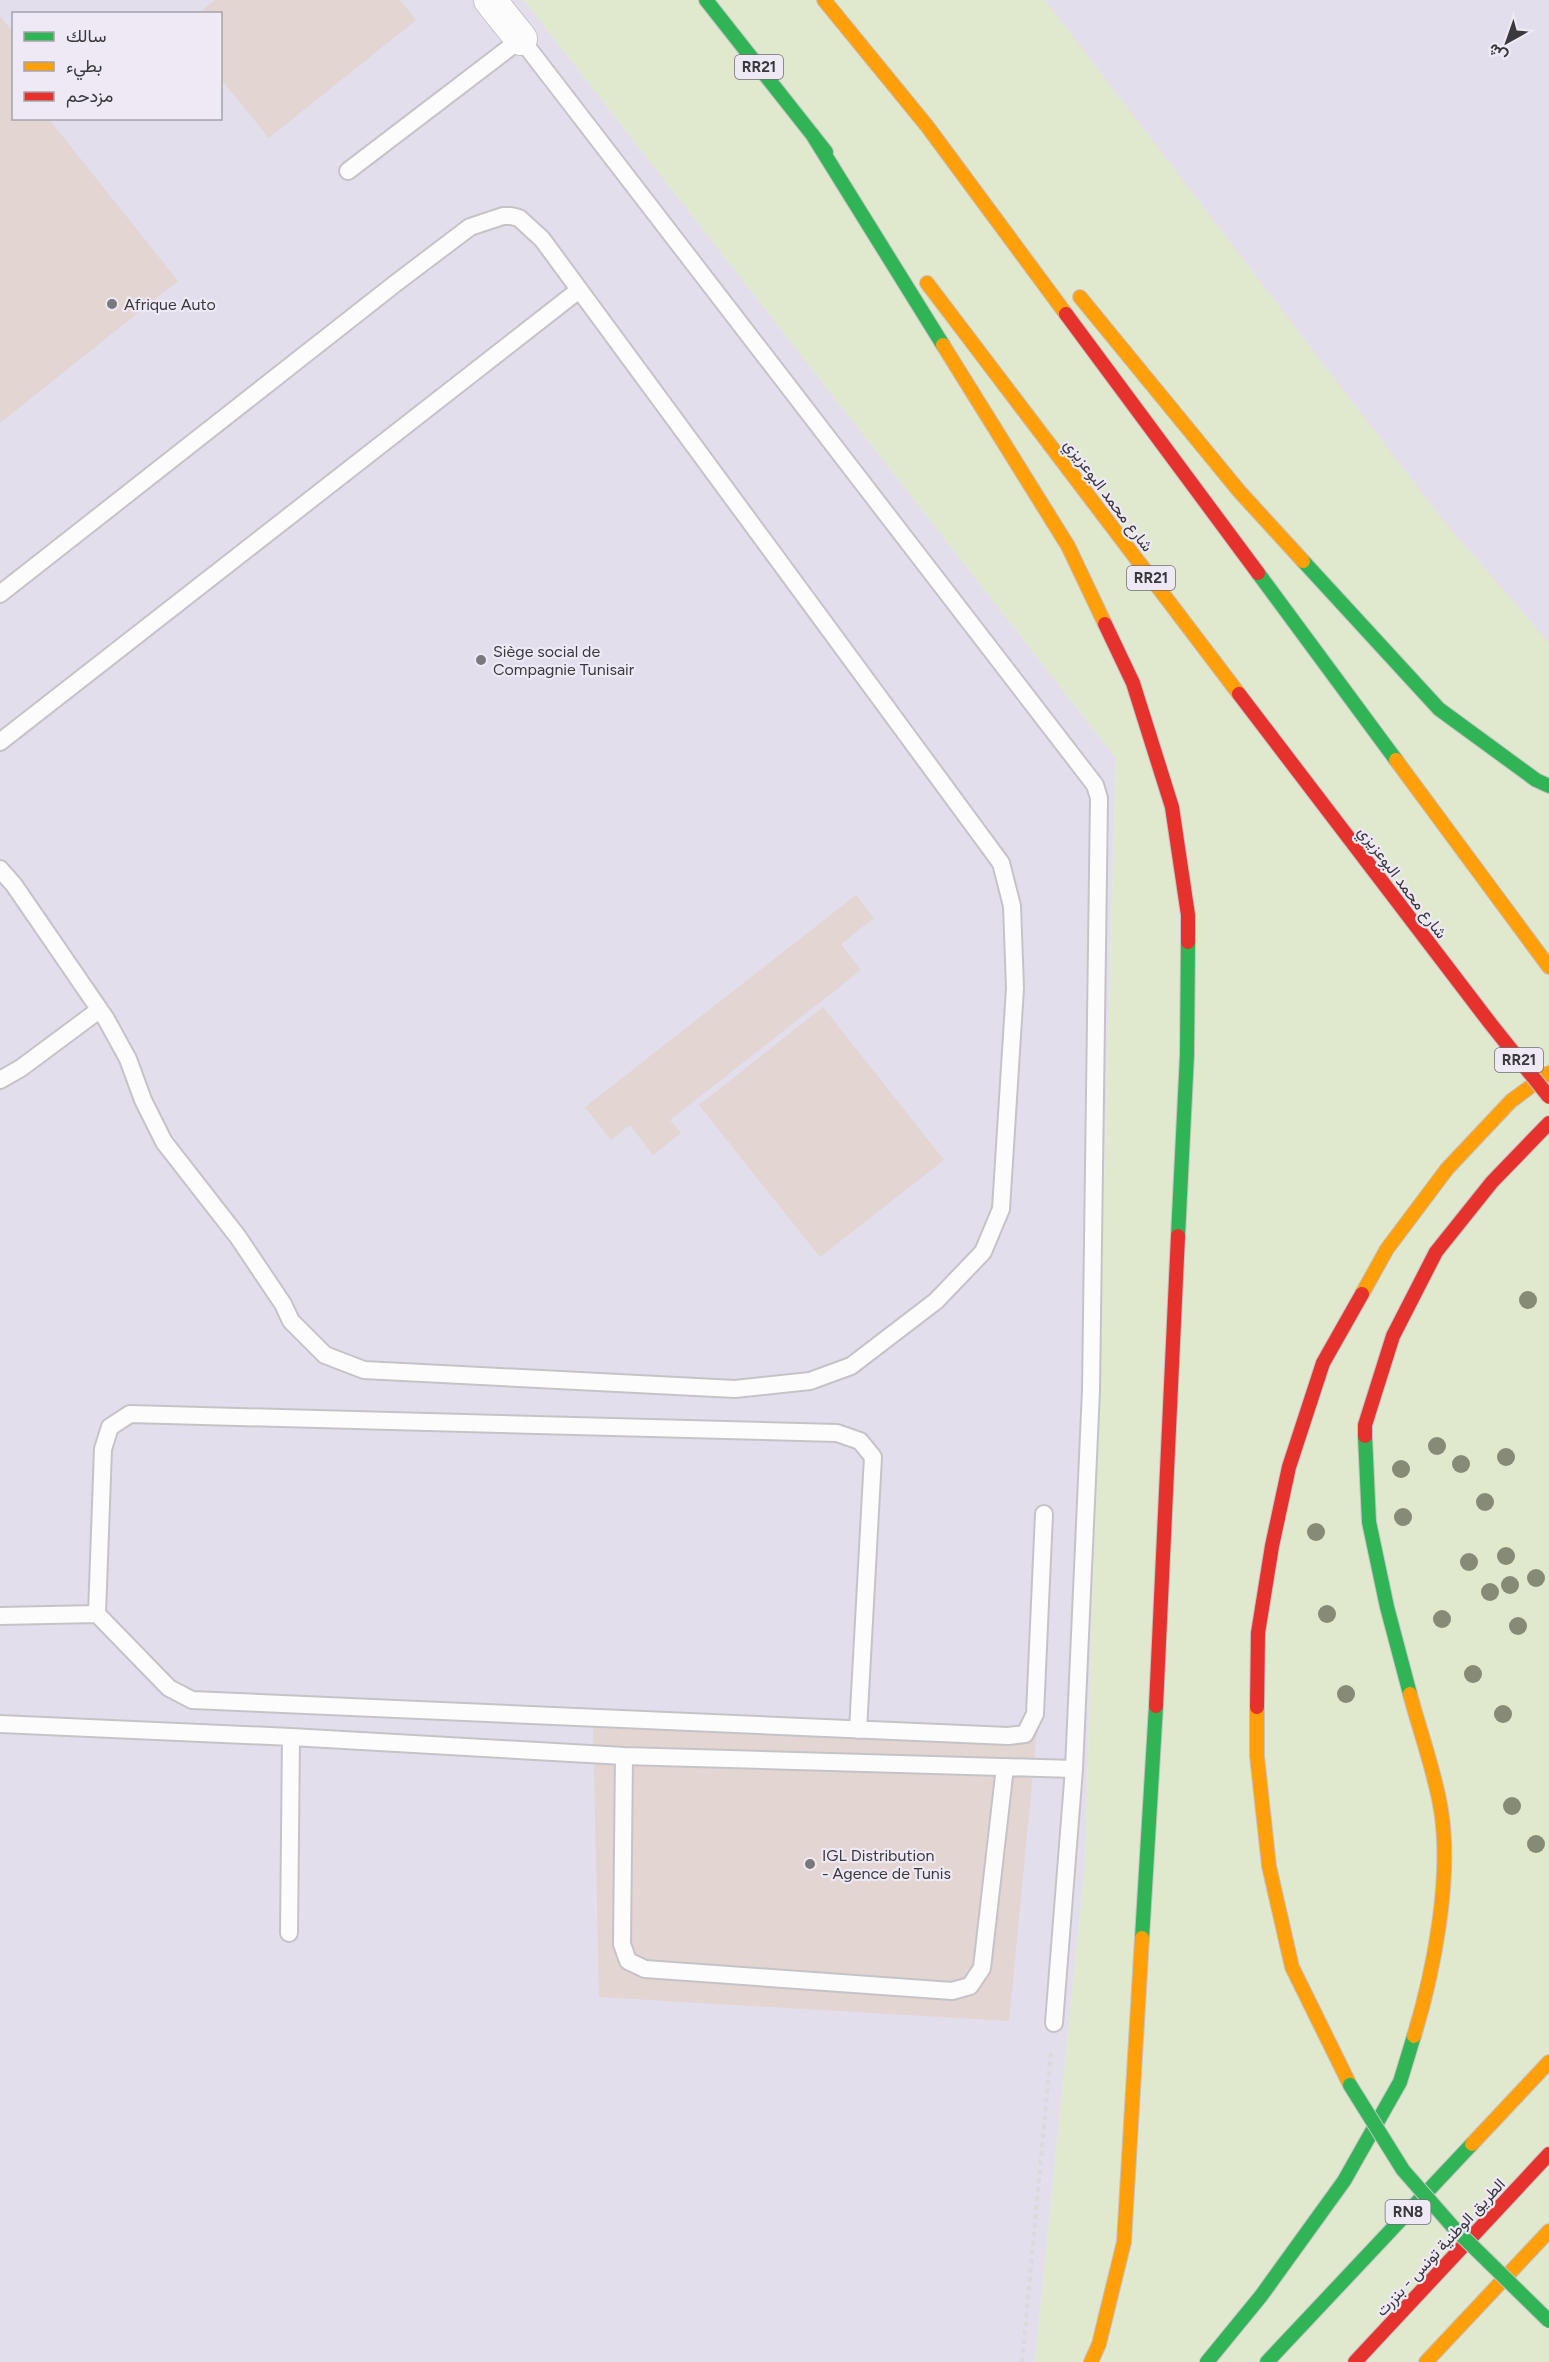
<svg xmlns="http://www.w3.org/2000/svg" width="1549" height="2362" viewBox="0 0 1549 2362" font-family="Figtree,Vazirmatn,sans-serif">
<style>
.built{fill:#e3deeb;fill-rule:evenodd}
.green{fill:#e0e9ce}
.building{fill:#e2d5d2}
.lines{fill:none;stroke-linecap:round;stroke-linejoin:round}
.lane-casing{stroke:#c5c3c7;stroke-width:20}
.street-casing{stroke:#c5c3c7;stroke-width:34}
.fast-casing{stroke:#c5c3c7;stroke-width:16}
.slow-casing{stroke:#c5c3c7;stroke-width:16}
.jam-casing{stroke:#c5c3c7;stroke-width:16}
.path{stroke:#dad9db;stroke-width:4;stroke-dasharray:4.5 4.5;stroke-linecap:butt}
.lane{stroke:#fdfcfd;stroke-width:16}
.street{stroke:#fdfcfd;stroke-width:32}
.fast{stroke:#30b455;stroke-width:14}
.slow{stroke:#ff9f0a;stroke-width:14}
.jam{stroke:#e5322d;stroke-width:14}
.fast-bridge-casing{stroke:#c5c3c7;stroke-width:16;stroke-linecap:butt}
.jam-bridge-casing{stroke:#c5c3c7;stroke-width:16;stroke-linecap:butt}
.fast-bridge{stroke:#30b455;stroke-width:14}
.jam-bridge{stroke:#e5322d;stroke-width:14}
.tree{fill:#858b75}
.poi-dot{fill:#79787c;stroke:#eee9f5;stroke-width:2}
.labels{text-anchor:middle;stroke-width:4.5;stroke-linejoin:round;paint-order:stroke}
.shield{fill:#eee9f5;stroke:#706e74;stroke-width:1.5}
.shield-label{font-size:15px;font-weight:bold;fill:#3a393d}
.poi-label{font-size:16px;fill:#3a393d;stroke:#eee9f5;text-anchor:start}
.street-label{font-size:16px;fill:#3a393d;stroke:#eee9f5}
</style>
<rect width="100%" height="100%" fill="#efecf2"/>
<path class="built" d="M0,0H524L1116,758L1085,1866L1035,2362H0ZM14,14H220V118H14Z
M885,0H1549V750Z"/>
<path class="green" d="M524,0H1045L1442,519L1549,643V2362H1035L1085,1866L1116,758Z"/>
<path class="building" d="M215,0H400L416,20L269,138L220,78V14H198Z
M0,16L14,33V118H48L178,281L0,423Z
M856,895L874,918L841,944L861,970L670,1120L681,1133L653,1155L630,1125L611,1140L585,1107Z
M823,1007L944,1160L820,1257L699,1105Z
M593,1724L1037,1731L1009,2021L599,1997Z"/>
<g class="lines">
<defs>
<path id="lane" d="M348,171L521,39L1095,785L1099,798L1091,1390L1074,1769L1054,2023
M0,594L396,283L470,227L503,216H511L519,218L542,239L1001,863L1012,906L1015,988L1001,1209L983,1252L936,1301L851,1366L810,1381L735,1389L364,1370L325,1355L291,1321L283,1304L238,1237L164,1142L143,1100L128,1059L106,1019L14,885L0,869
M0,742L579,290
M0,1080L21,1068L99,1010
M97,1614L103,1449L110,1427L130,1414L837,1433L860,1441L873,1457L858,1730
M0,1616L97,1614L169,1688L192,1700L1008,1736L1025,1734L1035,1714L1044,1514
M0,1724L291,1737L624,1756L1074,1769
M624,1756L622,1944L628,1961L645,1969L952,1991L970,1986L982,1968L1005,1767
M289,1933L291,1737"/>
<path id="street" d="M490,0L521,39"/>
<path id="fast" d="M706,0L826,152
M812,134L943,345
M1303,561L1439,709L1536,780L1549,786
M1258,573L1396,760
M1178,1236L1187,1055L1188,942
M1365,1436L1369,1522L1387,1607L1410,1694
M1142,1938L1156,1706
M1207,2362L1261,2296L1344,2181L1400,2082L1414,2036
M1267,2362L1472,2144"/>
<path id="slow" d="M824,0L927,126L1066,314
M927,283L1239,694
M1080,297L1239,491L1303,561
M943,345L1068,546L1105,624
M1396,760L1549,967
M1362,1294L1387,1249L1447,1169L1511,1101L1549,1073
M1410,1694C1420,1732 1435,1772 1441,1810C1452,1877 1434,1971 1414,2036
M1257,1707V1756L1269,1866L1292,1967L1350,2085
M1472,2144L1549,2062
M1091,2362L1099,2344L1124,2242L1142,1938
M1426,2362L1549,2231"/>
<path id="jam" d="M1066,314L1258,573
M1105,624L1133,683L1172,807L1188,915V942
M1239,694L1490,1023
M1365,1436V1425L1393,1336L1436,1252L1492,1182L1549,1123
M1156,1706L1178,1236
M1257,1707L1258,1633L1272,1546L1289,1467L1323,1363L1362,1294
M1355,2362L1549,2154"/>
</defs>
<use href="#lane" class="lane-casing"/>
<use href="#street" class="street-casing"/>
<use href="#fast" class="fast-casing"/>
<use href="#slow" class="slow-casing"/>
<use href="#jam" class="jam-casing"/>
<path class="path" d="M1022,2362L1051,2051"/>
<use href="#lane" class="lane"/>
<use href="#street" class="street"/>
<use href="#fast" class="fast"/>
<use href="#slow" class="slow"/>
<use href="#jam" class="jam"/>
<defs>
<path id="fast-bridge" d="M1350,2085L1403,2170L1453,2227L1549,2321"/>
<path id="jam-bridge" d="M1490,1023L1549,1097"/>
</defs>
<use href="#fast-bridge" class="fast-bridge-casing"/>
<use href="#jam-bridge" class="jam-bridge-casing"/>
<use href="#fast-bridge" class="fast-bridge"/>
<use href="#jam-bridge" class="jam-bridge"/>
</g>
<g class="tree">
<circle cx="1528" cy="1300" r="9"/>
<circle cx="1437" cy="1446" r="9"/>
<circle cx="1506" cy="1457" r="9"/>
<circle cx="1461" cy="1464" r="9"/>
<circle cx="1401" cy="1469" r="9"/>
<circle cx="1485" cy="1502" r="9"/>
<circle cx="1403" cy="1517" r="9"/>
<circle cx="1316" cy="1532" r="9"/>
<circle cx="1506" cy="1556" r="9"/>
<circle cx="1469" cy="1562" r="9"/>
<circle cx="1536" cy="1578" r="9"/>
<circle cx="1510" cy="1585" r="9"/>
<circle cx="1490" cy="1592" r="9"/>
<circle cx="1327" cy="1614" r="9"/>
<circle cx="1442" cy="1619" r="9"/>
<circle cx="1518" cy="1626" r="9"/>
<circle cx="1473" cy="1674" r="9"/>
<circle cx="1346" cy="1694" r="9"/>
<circle cx="1503" cy="1714" r="9"/>
<circle cx="1512" cy="1806" r="9"/>
<circle cx="1536" cy="1844" r="9"/>
</g>
<g class="poi-dot">
<circle cx="112" cy="304" r="6"/>
<circle cx="481" cy="660" r="6"/>
<circle cx="810" cy="1864" r="6"/>
</g>
<g class="labels">
<g class="shield">
<rect x="735" y="55" width="48" height="24" rx="4.5"/>
<rect x="1127" y="566" width="48" height="24" rx="4.5"/>
<rect x="1495" y="1048" width="48" height="24" rx="4.5"/>
<rect x="1385.5" y="2200" width="45" height="24" rx="4.5"/>
</g>
<g class="shield-label">
<text x="759" y="72">RR21</text>
<text x="1151" y="583">RR21</text>
<text x="1519" y="1065">RR21</text>
<text x="1408" y="2217">RN8</text>
</g>
<g class="poi-label">
<text x="124" y="310">Afrique Auto</text>
<text x="493" y="657">Siège social de<tspan x="493" dy="18">Compagnie Tunisair</tspan></text>
<text x="822" y="1861">IGL Distribution<tspan x="822" dy="18">- Agence de Tunis</tspan></text>
</g>
<g class="street-label">
<text transform="translate(1109 495) rotate(53)" y="6">شارع محمد البوعزيزي</text>
<text transform="translate(1403 882) rotate(53)" y="6">شارع محمد البوعزيزي</text>
<text transform="translate(1440 2247) rotate(-47)" y="6">الطريق الوطنية تونس - بنزرت</text>
</g>
</g>
<rect x="12" y="12" width="210" height="108" fill="#eee9f5" stroke="#a6a3ab" stroke-width="1.5"/>
<rect x="24" y="32" width="30" height="9" fill="#30b455" stroke="#a6a3ab" stroke-width="1.5"/>
<text x="66" y="42" font-size="18" fill="#3a393d">سالك</text>
<rect x="24" y="62" width="30" height="9" fill="#ff9f0a" stroke="#a6a3ab" stroke-width="1.5"/>
<text x="66" y="72" font-size="18" fill="#3a393d">بطيء</text>
<rect x="24" y="92" width="30" height="9" fill="#e5322d" stroke="#a6a3ab" stroke-width="1.5"/>
<text x="66" y="102" font-size="18" fill="#3a393d">مزدحم</text>
<g transform="translate(1507 42) rotate(220)" stroke="#eee9f5" stroke-width="4.5" paint-order="stroke">
<path d="M0-4.5L10 22L0 15L-10 22Z" fill="#3a393d"/>
<text y="-9" font-size="16" font-weight="bold" text-anchor="middle" fill="#3a393d">ش</text>
</g>
</svg>
